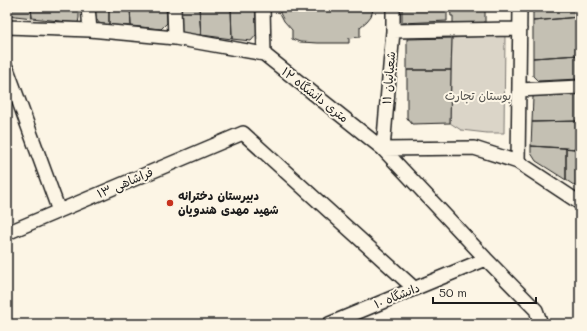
<svg xmlns="http://www.w3.org/2000/svg" width="587" height="331" viewBox="0 0 587 331" font-family="Mali,'Playpen Sans Arabic',sans-serif">
<style>
.green{fill:#dbd5c8;stroke:#7c7872}
.building{fill:#c4c0b3;stroke:#1c1c1c}
.lines{fill:none;stroke-linecap:round;stroke-linejoin:round}
.street-casing{stroke:#1c1c1c;stroke-width:16}
.street{stroke:#fcf5e5;stroke-width:13}
.poi-dot{fill:#c8321e;stroke:#fcf5e5;stroke-width:1.5}
.labels{text-anchor:middle;stroke-width:4;stroke-linejoin:round;paint-order:stroke}
.street-label{font-size:12px;fill:#1c1c1c;stroke:#fcf5e5}
.park-label{font-size:12px;fill:#555450;stroke:#fcf5e5}
.poi-label{font-size:12px;font-weight:bold;fill:#1c1c1c;stroke:#fcf5e5;text-anchor:start}
</style>
<rect width="100%" height="100%" fill="#fcf5e5"/>
<filter id="ink" filterUnits="userSpaceOnUse"><feTurbulence type="fractalNoise" baseFrequency=".025" numOctaves="2"/><feDisplacementMap in="SourceGraphic" scale="8" xChannelSelector="R" yChannelSelector="G"/><feConvolveMatrix kernelMatrix="1 2 1 2 8 2 1 2 1" color-interpolation-filters="sRGB"/></filter>
<g filter="url(#ink)">
<path class="green" d="M505,35L504,133H487L461,130L450,123L452,38Z"/>
<path class="building" d="M7,7H31L32,18L7,15Z
M31,7H79V18L78,23L32,18Z
M95,7H109V25L100,24L96,19Z
M109,7H130L131,26L109,25Z
M130,7H166L167,23L161,29L131,26Z
M179,7H199L201,35L184,34L179,28Z
M199,7H231L232,39L201,35Z
M231,7H255L257,34L251,41L232,39Z
M279,7H373V10L371,16L367,21L360,27V37L349,38V43H318L300,42L292,39V30L284,21L280,13Z
M402,7H447V21L402,23Z
M450,7H485V24H453V16H451Z
M533,7H578L579,17L533,21Z
M579,17V55L533,58V21Z
M579,34H580V79H579Z
M452,38L451,70H407V39Z
M579,55V79L538,81L533,76V58Z
M407,70H451L450,123L412,124L407,118Z
M580,92V121L532,122L533,97L537,94Z
M580,121V147L575,149L531,146L532,122Z
M531,146L566,148V180L536,161L531,153Z
M580,147V189L566,180V148L575,149Z"/>
<g class="lines">
<defs>
<path id="street" d="M88,7L90,30
M174,7L175,38
M263,7L264,54
M7,27L90,30L175,38L264,54L383,149L486,259L536,310L541,324
M393,31L520,29
M7,69L59,211
M519,90L580,87
M383,149L474,148L518,162L580,203
M383,149L393,31V7
M518,162L520,7
M7,233L243,133L415,289
M329,324L486,259"/>
</defs>
<use href="#street" class="street-casing"/>
<use href="#street" class="street"/>
</g>
</g>
<circle class="poi-dot" cx="170" cy="203" r="4"/>
<g class="labels">
<g class="street-label">
<text transform="translate(389 78) rotate(-85)" y="4">شعبانیان ۱۱</text>
<text transform="translate(315 95) rotate(38)" y="4">۱۲ متری دانشگاه</text>
<text transform="translate(125 183) rotate(-23)" y="4">فراشاهی ۱۳</text>
<text transform="translate(397 296) rotate(-22)" y="4">دانشگاه ۱۰</text>
</g>
<g class="park-label">
<text x="478" y="100">بوستان تجارت</text>
</g>
<g class="poi-label">
<text x="178" y="200">دبیرستان دخترانه<tspan x="178" dy="14">شهید مهدی هندویان</tspan></text>
</g>
</g>
<rect width="587" height="331" fill="none" stroke="#fcf5e5" stroke-width="24"/>
<rect x="12" y="12" width="563" height="307" fill="none" stroke="#1c1c1c" stroke-width="1.5" filter="url(#ink)"/>
<path d="M433 297v6h103v-6" fill="none" stroke="#1c1c1c" stroke-width="2"/>
<text x="439" y="297" font-size="12" fill="#1c1c1c" stroke="#fcf5e5" stroke-width="3" paint-order="stroke">50 m</text>
</svg>
